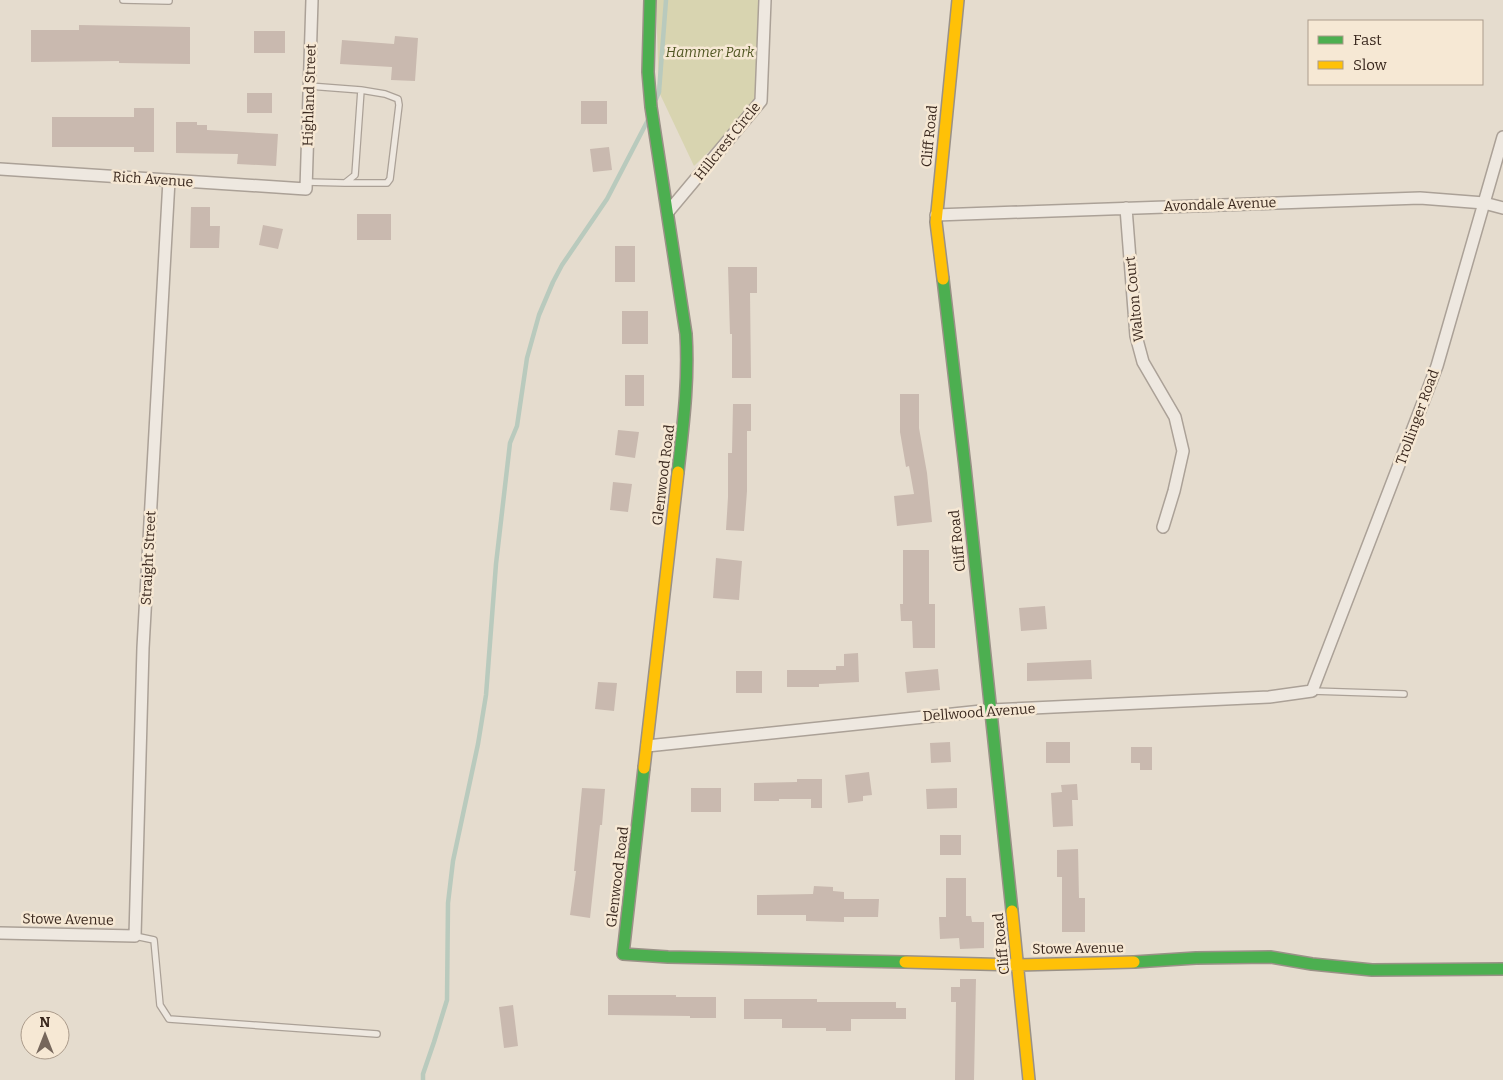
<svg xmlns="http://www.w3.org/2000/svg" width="1503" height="1080" viewBox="0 0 1503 1080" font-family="Bitter,serif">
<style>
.green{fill:#d8d4b0}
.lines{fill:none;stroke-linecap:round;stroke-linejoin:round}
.stream{stroke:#b9cabd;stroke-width:4.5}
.building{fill:#c9b9af}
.lane-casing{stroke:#aba197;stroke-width:8}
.street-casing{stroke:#aba197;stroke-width:14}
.fast-casing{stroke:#9a9187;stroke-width:14}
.slow-casing{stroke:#9a9187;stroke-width:14}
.lane{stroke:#eee8e0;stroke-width:5.5}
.street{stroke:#eee8e0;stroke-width:11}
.fast{stroke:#4caf50;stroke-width:11}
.slow{stroke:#ffc107;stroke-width:11}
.labels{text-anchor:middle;stroke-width:5;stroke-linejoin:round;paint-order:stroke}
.park-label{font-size:14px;font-style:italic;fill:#515724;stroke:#f6e8d4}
.street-label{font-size:14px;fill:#3a281e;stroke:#f6e8d4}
</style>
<rect width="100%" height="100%" fill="#e5dcce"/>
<path class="green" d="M656,0H765L761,101L694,166L659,92Z"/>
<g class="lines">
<path class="stream" d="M656,99L659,92L666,0
M423,1080V1074L434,1042L447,1000L448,903L453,861L478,744L486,695L496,564L510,443L517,426L527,358L539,315L553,282L562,265L607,199L648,120"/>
</g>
<path class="building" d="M79,25L190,27V64L119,63V61L31,62V30H79Z
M254,31H285V53H254Z
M395,36L418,38L415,81L391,80L392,67L340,64L342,40L394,44Z
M247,93H272V113H247Z
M581,101H607V124H581Z
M134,108H154V152H134V147H52V117H134Z
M176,122H197V125H207V130L278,134L276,166L237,164L238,154L176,153Z
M609,147L612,170L593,172L590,149Z
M191,207H210V226H220L219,248H190Z
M357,214H391V240H357Z
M263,225L283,229L278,249L259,245Z
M615,246H635V282H615Z
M728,267H757V293H750L751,378H732V334H730Z
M622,311H648V344H622Z
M625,375H644V406H625Z
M900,394H919V428L927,473L932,522L897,526L894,496L914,494L909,466L906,467L900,432Z
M733,404H751V431H747V491L744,531L726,530L728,497V453H732Z
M618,430L639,432L635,458L615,455Z
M613,482L632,484L628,512L610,510Z
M903,550H929V604H935V648H913L912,621H901L900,604H903Z
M716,558L742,561L739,600L713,598Z
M1045,606L1047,629L1021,631L1019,608Z
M858,653L859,682L819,684V687H787V670H836V666H844V654Z
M1091,660L1092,679L1027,681V663Z
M938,669L940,690L907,693L905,672Z
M736,671H762V693H736Z
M598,682L617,683L614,711L595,709Z
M950,742L951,762L931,763L930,743Z
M1046,742H1070V763H1046Z
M1131,747H1152V770H1140V763H1131Z
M869,772L872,795L863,796V801L848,803L845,775Z
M797,779H822V808H811V799H779V801H754V783L797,782Z
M1077,784L1078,800H1072L1073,826L1053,827L1051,793L1062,792L1061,785Z
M582,788L605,789L602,825H600L590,918L570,915L576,871H574Z
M691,788H721V812H691Z
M957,788V808L927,809L926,789Z
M940,835H961V855H940Z
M1078,849L1079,898H1085V932H1062V877H1057V850Z
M946,878H966V916H971L972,922H984V948L960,949L959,938L940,939L939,917H946Z
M814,886L833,887V891L844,892V899H879L878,917H844V922L806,921V915H757V895L813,894Z
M960,979H976L974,1080H955L956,1002H951V987H960Z
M608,995H676V997H716V1018H690V1016L608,1015Z
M744,999H817V1002H896V1008H906V1019H851V1031H826V1028H782V1019H744Z
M513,1005L518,1046L504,1048L499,1007Z"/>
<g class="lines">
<defs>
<path id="lane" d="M123,0L169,1
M306,182L345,183L355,175L361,90L309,86
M345,183H387L390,179L399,105L398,99L385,94L361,90
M1312,691L1404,694
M135,936L154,940L160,1005L169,1019L377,1034"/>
<path id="street" d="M0,169L306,189L312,0
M1126,208L1136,336L1143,362L1175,417L1183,451L1174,491L1163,527
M668,212L761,101L765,0
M936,215L1420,198L1484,203L1503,208
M647,746L991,710L1269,697L1312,691L1437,366L1503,137
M0,933L135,936L143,648L169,180"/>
<path id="fast" d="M650,0L648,72L651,107L686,334C689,381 683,426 678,472
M943,279L965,467L1012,911
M644,768L623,954L668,957L905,962
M1134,962L1196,958L1270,957L1312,964L1372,970L1503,969"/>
<path id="slow" d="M943,279L936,222L958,0
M644,768L678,472
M1012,911L1029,1080
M905,962L1018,965L1134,962"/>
</defs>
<use href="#lane" class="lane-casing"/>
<use href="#street" class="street-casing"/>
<use href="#fast" class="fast-casing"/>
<use href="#slow" class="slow-casing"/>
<use href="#lane" class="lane"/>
<use href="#street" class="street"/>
<use href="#fast" class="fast"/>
<use href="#slow" class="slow"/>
</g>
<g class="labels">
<g class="park-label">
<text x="710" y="57">Hammer Park</text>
</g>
<g class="street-label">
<text transform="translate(309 95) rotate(-88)" y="5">Highland Street</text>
<text transform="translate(929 136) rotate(-84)" y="5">Cliff Road</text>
<text transform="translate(727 141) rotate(-51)" y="5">Hillcrest Circle</text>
<text transform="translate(153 179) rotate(4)" y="5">Rich Avenue</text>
<text transform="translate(1220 204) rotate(-2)" y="5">Avondale Avenue</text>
<text transform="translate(1134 299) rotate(-96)" y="5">Walton Court</text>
<text transform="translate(1417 417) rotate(-70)" y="5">Trollinger Road</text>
<text transform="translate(663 475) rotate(-83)" y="5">Glenwood Road</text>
<text transform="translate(957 541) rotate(-96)" y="5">Cliff Road</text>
<text transform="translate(148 558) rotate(-87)" y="5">Straight Street</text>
<text transform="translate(979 712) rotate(-4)" y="5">Dellwood Avenue</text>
<text transform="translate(617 877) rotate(-83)" y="5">Glenwood Road</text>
<text transform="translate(68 919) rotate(1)" y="5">Stowe Avenue</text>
<text transform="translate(1001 944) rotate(-96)" y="5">Cliff Road</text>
<text transform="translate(1078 948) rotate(-1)" y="5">Stowe Avenue</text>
</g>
</g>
<rect x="1308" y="20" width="175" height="65" fill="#f6e8d4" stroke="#ab9b8b"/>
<rect x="1318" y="36" width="25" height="8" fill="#4caf50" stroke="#ab9b8b"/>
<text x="1353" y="45" font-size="15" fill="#3a281e">Fast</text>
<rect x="1318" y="61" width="25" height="8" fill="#ffc107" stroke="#ab9b8b"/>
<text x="1353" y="70" font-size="15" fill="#3a281e">Slow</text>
<g transform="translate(45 1035)"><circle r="24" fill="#f6e8d4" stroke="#ab9b8b"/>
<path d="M0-4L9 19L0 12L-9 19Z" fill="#76675c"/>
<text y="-8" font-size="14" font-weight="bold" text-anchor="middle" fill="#3a281e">N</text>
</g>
</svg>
